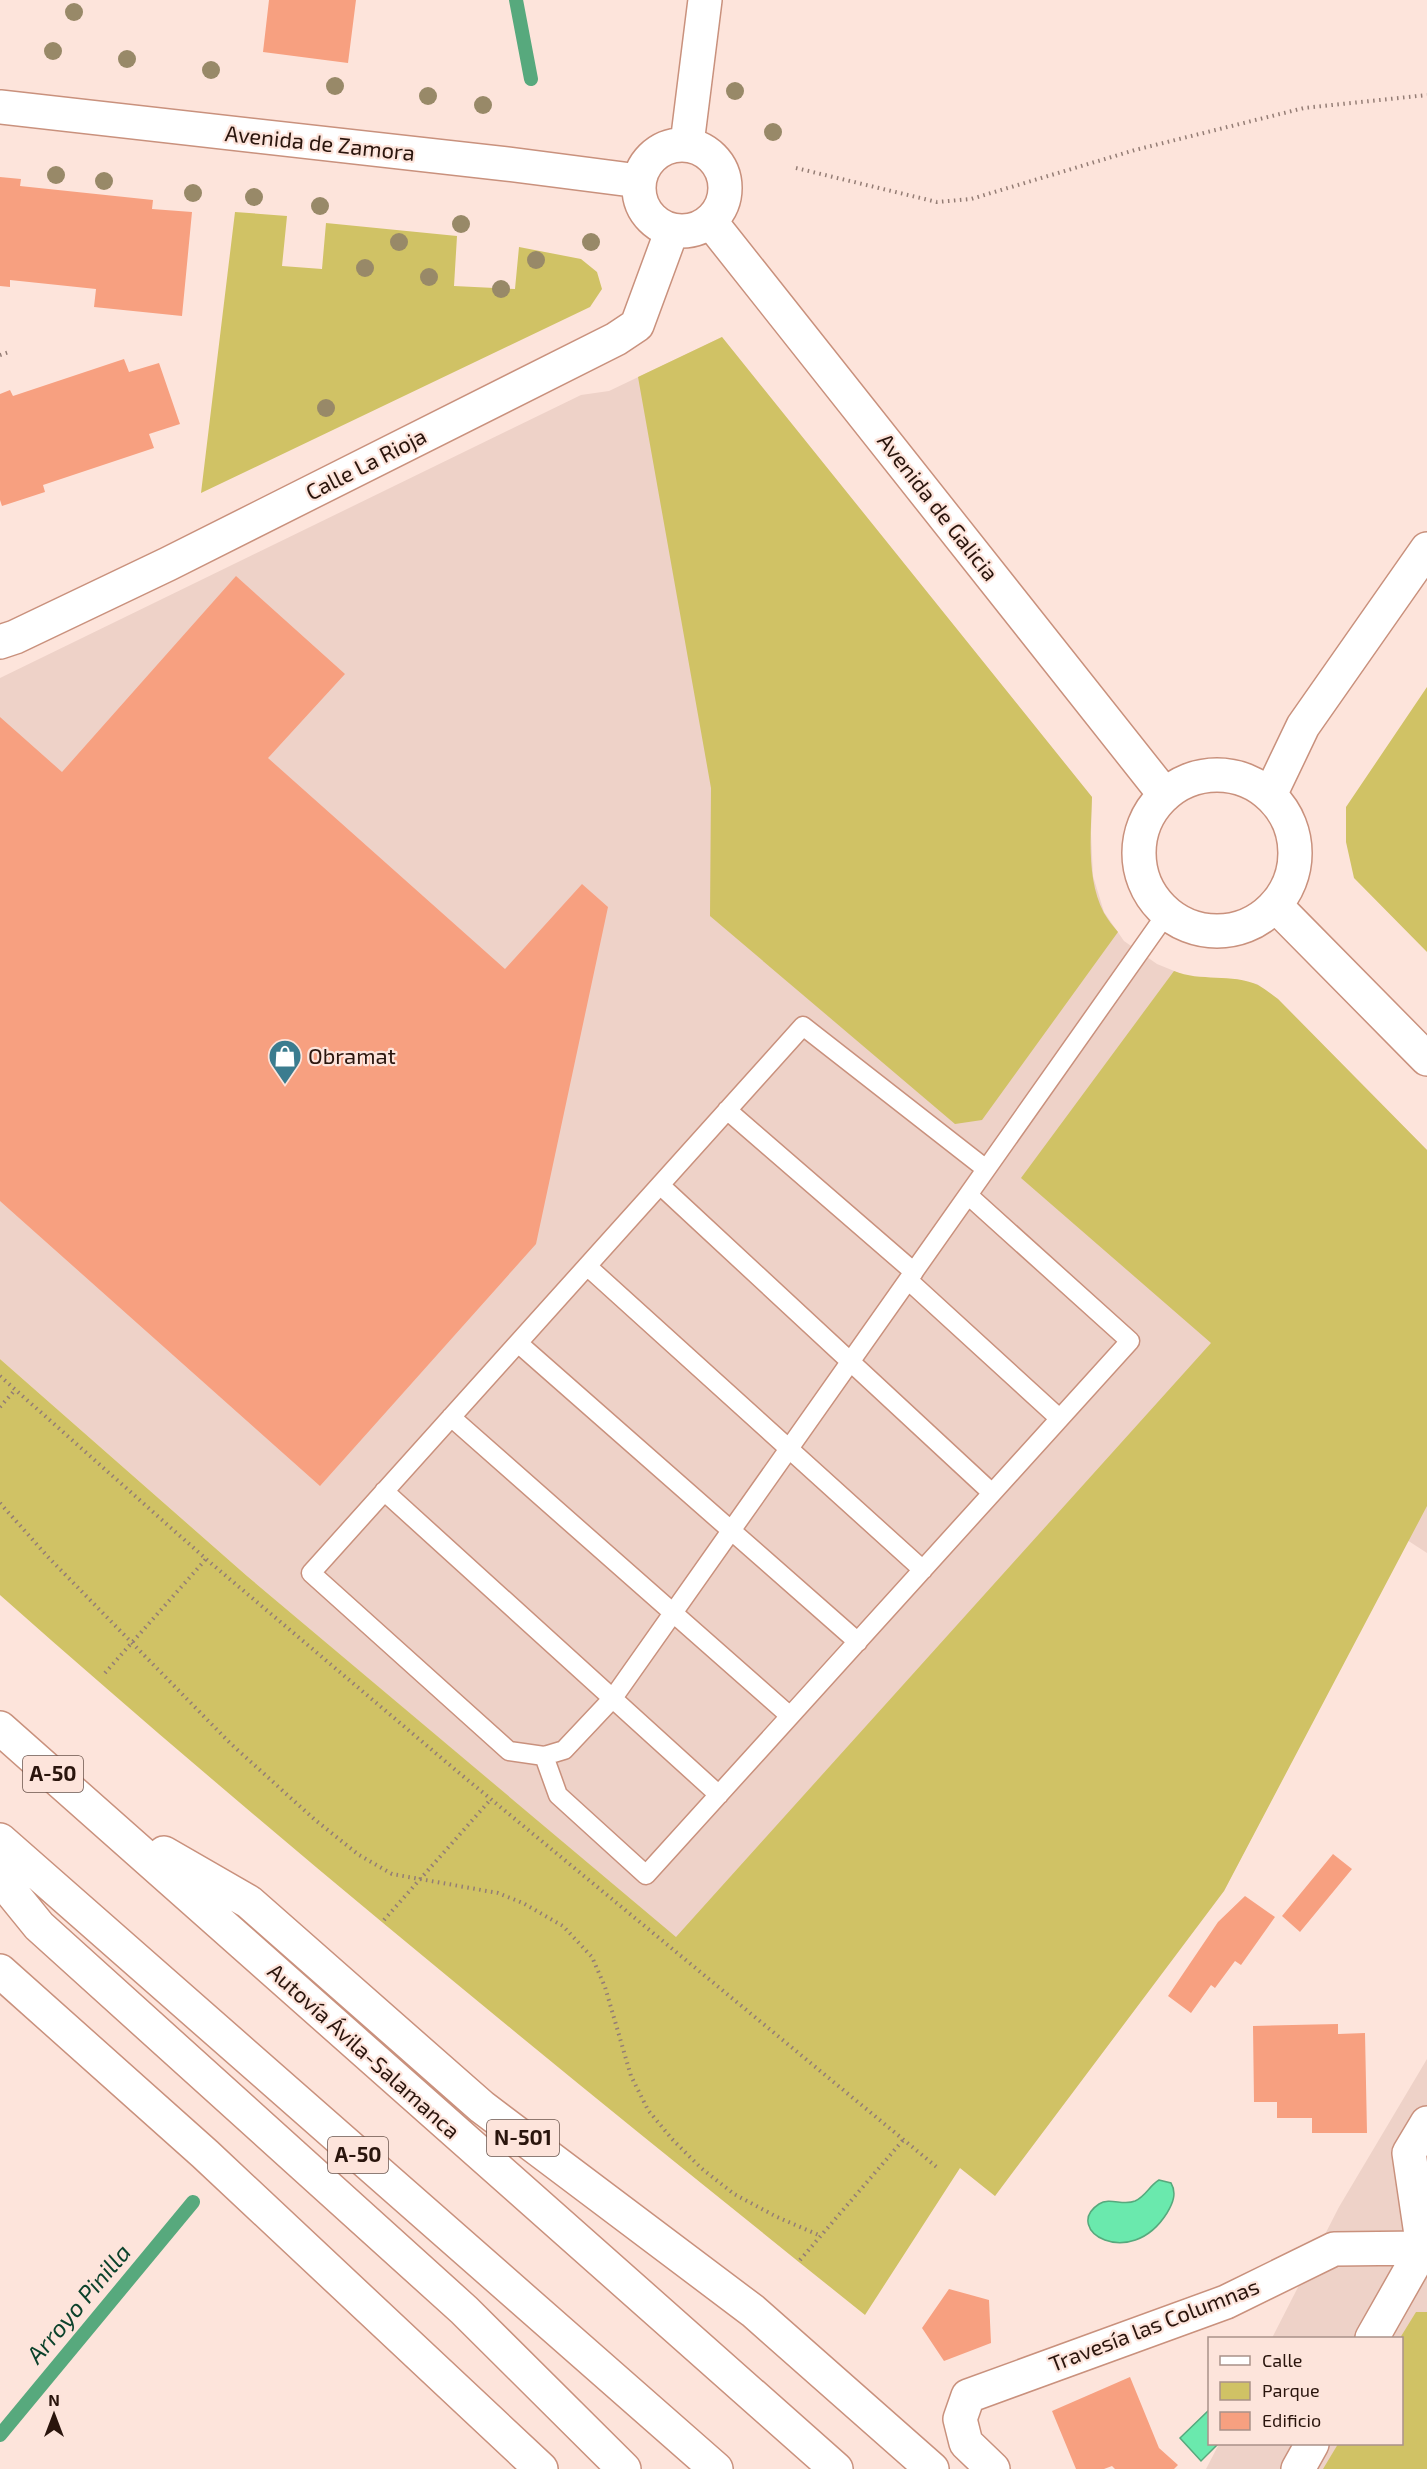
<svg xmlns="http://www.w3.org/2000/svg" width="1427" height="2469" viewBox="0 0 1427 2469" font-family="'Exo 2',sans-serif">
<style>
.built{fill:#eed2c8}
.green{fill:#d0c265}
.water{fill:#6ae9ad;stroke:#57a97d;stroke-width:1.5}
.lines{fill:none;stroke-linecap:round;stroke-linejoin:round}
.stream{stroke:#57a97d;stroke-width:14}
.building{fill:#f7a080}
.service-casing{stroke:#c9917d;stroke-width:21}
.minor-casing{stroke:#c9917d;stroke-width:36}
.motorway-casing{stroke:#c9917d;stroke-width:36}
.path{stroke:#947d75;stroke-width:4;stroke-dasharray:1.5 4.5;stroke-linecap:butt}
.service{stroke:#fff;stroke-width:18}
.minor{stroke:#fff;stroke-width:33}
.motorway{stroke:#fff;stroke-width:33}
.tree{fill:#988968}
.labels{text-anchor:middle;stroke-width:4.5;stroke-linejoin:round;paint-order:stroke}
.shield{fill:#fde4db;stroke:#69534b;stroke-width:1.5}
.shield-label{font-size:21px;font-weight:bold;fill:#2a150d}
.street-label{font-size:22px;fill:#2a150d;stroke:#fde4db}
.poi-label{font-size:22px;fill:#2a150d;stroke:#fde4db;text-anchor:start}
.water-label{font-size:24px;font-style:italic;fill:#0b422b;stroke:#fde4db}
</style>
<rect width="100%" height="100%" fill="#fde4db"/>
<path class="built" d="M722,337L1092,797L1091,834L1093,876L1104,912L1124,941L1157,964L1189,977L1228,979L1257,984L1278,999L1427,1150V1553L1407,1540L1224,1891L995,2196L676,1938L247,1576L0,1359V678L581,395L609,391Z
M1427,2059V2469H1206L1219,2444H1402V2338H1272L1339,2207Z"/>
<path class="green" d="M235,212L287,216L282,266L322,269L326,223L457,236L454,286L515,289L519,247L581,259L597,272L602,289L590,307L201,493Z
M722,337L1092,797C1091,834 1086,879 1104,913C1108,920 1113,926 1118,932L982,1120L955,1124L710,916L711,788L638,377Z
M1427,687V952L1354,878L1346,842V807Z
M1174,971C1200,982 1232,973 1258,985C1265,989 1271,994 1278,999L1427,1150V1506L1224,1891L995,2196L960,2168L865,2315C572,2080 281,1844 0,1595V1359L247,1576L676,1937L1211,1343L1021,1178Z
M1416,2312H1427V2469H1323L1338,2444H1402L1400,2338Z"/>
<path class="water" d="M1159,2180L1171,2183C1177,2193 1173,2203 1167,2213C1130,2272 1061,2229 1099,2204C1110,2197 1123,2206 1135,2201C1146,2196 1149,2186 1159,2180Z
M1209,2410L1210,2444H1218L1201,2461L1180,2438Z"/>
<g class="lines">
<path class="stream" d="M516,0L531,79
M0,2435L193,2202"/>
</g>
<path class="building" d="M269,0H356L348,63L263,52Z
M0,177L21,179L20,186L153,200L152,209L192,212L182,316L94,307L96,289L10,280V287L0,286Z
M124,359L129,372L159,363L180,424L149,434L154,448L43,485L45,492L2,506L0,500V394L10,390L13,396Z
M236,576L345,674L268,758L505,969L582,884L608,907L536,1244L320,1486L0,1201V717L62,772Z
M1333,1854L1352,1869L1300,1932L1282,1916Z
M1245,1896L1275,1917L1241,1965L1235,1961L1215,1988L1211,1985L1191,2013L1168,1996L1218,1922Z
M1338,2024V2034L1365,2033L1367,2133H1312V2118H1277V2102H1254L1253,2026Z
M949,2289L989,2300L991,2343L944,2361L922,2328Z
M1130,2377L1159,2448L1178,2465L1174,2469H1115L1112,2466L1104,2469H1076L1052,2411Z"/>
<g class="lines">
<defs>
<path id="service" d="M727,1110L914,1272
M986,1169L803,1026L311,1573L509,1751L544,1756L564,1750L613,1698L1167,913
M660,1185L992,1493
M587,1266L923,1570
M908,1280L1059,1418
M518,1343L858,1642
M451,1417L790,1716
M384,1491L719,1795
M544,1756L558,1795L646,1875L1130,1341L968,1195"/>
<path id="minor" d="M0,107L507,164L639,181
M687,144L705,0
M639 188a43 43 0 1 1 86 0a43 43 0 1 1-86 0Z
M710,221L1165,795
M0,642L15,637L168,564L616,339L637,325L672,230
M1139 853a78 78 0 1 1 156 0a78 78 0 1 1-156 0Z
M1270,795L1303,726L1427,549
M1275,905L1427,1059
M1372,2338L1423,2248L1409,2153L1427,2123
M993,2469L966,2443L960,2419L968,2396L1226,2302L1334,2249L1423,2248L1427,2251
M1298,2469L1312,2444"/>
<path id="motorway" d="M0,1728L836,2469
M0,1840L716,2469
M164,1853L249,1902L482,2107L753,2311L932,2469
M0,1878L39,1926L464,2310L624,2469
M0,1971L205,2154L541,2469"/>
</defs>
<use href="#service" class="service-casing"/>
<use href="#minor" class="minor-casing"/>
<use href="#motorway" class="motorway-casing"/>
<path class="path" d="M796,168L937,202L971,199L1135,150L1304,108L1427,95
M0,355L9,352
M0,1376L206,1559L458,1772L939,2169
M0,1407L15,1390
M0,1503L48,1557L230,1743L314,1819L359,1855L392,1874L498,1893L523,1903L563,1926L592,1957L605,1987L631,2076L648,2110L672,2139L701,2168L734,2194L777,2217L821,2236
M105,1673L206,1559
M384,1920L491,1799
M800,2260L904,2139"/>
<use href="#service" class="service"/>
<use href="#minor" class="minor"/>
<use href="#motorway" class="motorway"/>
</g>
<g class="tree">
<circle cx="74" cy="12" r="9"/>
<circle cx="53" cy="51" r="9"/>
<circle cx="127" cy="59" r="9"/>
<circle cx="211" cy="70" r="9"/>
<circle cx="335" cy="86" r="9"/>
<circle cx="735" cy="91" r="9"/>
<circle cx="428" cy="96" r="9"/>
<circle cx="483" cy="105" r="9"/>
<circle cx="773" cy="132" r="9"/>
<circle cx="56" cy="175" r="9"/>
<circle cx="104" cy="181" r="9"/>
<circle cx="193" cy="193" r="9"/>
<circle cx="254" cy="197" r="9"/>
<circle cx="320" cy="206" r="9"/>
<circle cx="461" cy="224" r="9"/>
<circle cx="399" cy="242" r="9"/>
<circle cx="591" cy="242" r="9"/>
<circle cx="536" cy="260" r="9"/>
<circle cx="365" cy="268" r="9"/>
<circle cx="429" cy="277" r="9"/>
<circle cx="501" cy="289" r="9"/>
<circle cx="326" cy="408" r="9"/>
</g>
<defs>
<symbol id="shop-pin" viewBox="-11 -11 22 30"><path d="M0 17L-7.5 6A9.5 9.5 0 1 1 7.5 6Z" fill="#3b7c8f" stroke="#fde4db"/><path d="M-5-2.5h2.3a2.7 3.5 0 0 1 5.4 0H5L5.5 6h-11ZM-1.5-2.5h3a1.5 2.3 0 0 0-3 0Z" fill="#fff"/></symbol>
</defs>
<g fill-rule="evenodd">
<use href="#shop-pin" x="266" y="1037" width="38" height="52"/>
</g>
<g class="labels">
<g class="shield">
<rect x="23" y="1756" width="60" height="36" rx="4.5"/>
<rect x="487" y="2120" width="72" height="36" rx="4.5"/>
<rect x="328" y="2137" width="60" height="36" rx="4.5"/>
</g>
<g class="shield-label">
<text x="53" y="1781">A-50</text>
<text x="523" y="2145">N-501</text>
<text x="358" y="2162">A-50</text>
</g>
<g class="street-label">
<text transform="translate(320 143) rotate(6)" y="8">Avenida de Zamora</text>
<text transform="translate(366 464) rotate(-27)" y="8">Calle La Rioja</text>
<text transform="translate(938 507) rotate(52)" y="8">Avenida de Galicia</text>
<text transform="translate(364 2051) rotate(42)" y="8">Autovía Ávila-Salamanca</text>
<text transform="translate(1154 2325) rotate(-21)" y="8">Travesía las Columnas</text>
</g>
<g class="poi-label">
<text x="308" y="1064">Obramat</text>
</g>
<g class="water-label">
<text transform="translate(79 2304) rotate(-50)" y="8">Arroyo Pinilla</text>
</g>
</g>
<rect x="1208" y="2337" width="195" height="108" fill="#fde4db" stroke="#a99189" stroke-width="1.5"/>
<rect x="1220" y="2356" width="30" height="9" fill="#ffffff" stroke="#a99189" stroke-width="1.5"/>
<text x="1262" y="2367" font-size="18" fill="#2a150d">Calle</text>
<rect x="1220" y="2382" width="30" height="18" fill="#d0c265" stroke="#a99189" stroke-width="1.5"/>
<text x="1262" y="2397" font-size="18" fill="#2a150d">Parque</text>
<rect x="1220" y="2412" width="30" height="18" fill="#f7a080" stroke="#a99189" stroke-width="1.5"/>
<text x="1262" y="2427" font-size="18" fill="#2a150d">Edificio</text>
<g transform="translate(54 2415)" stroke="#fde4db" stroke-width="4.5" paint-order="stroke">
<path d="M0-4.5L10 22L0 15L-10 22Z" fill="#2a150d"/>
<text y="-9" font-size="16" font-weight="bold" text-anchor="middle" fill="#2a150d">N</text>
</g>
</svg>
